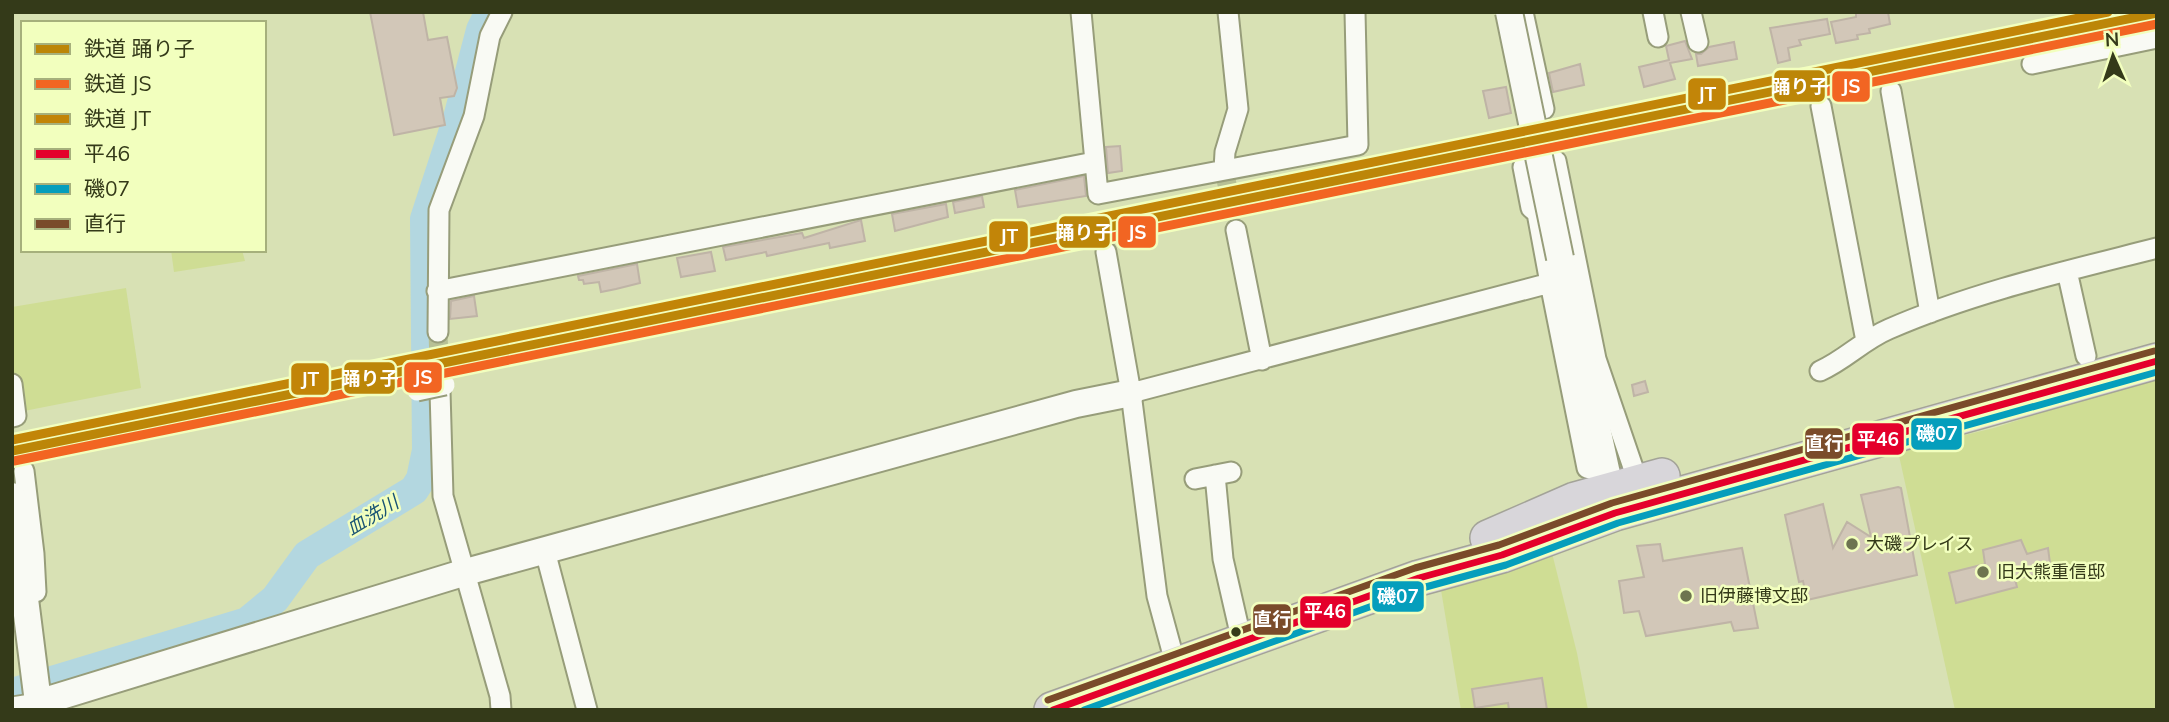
<svg xmlns="http://www.w3.org/2000/svg" width="2169" height="722" viewBox="0 0 2169 722" font-family="Mulish,'Noto Sans JP',sans-serif">
<style>
.green{fill:#cfdd94}
.lines{fill:none;stroke-linecap:round;stroke-linejoin:round}
.river{stroke:#b3d7e0;stroke-width:30}
.building{fill:#d2c7b8;stroke:#bfb4a6;stroke-width:2}
.street-tunnel{stroke:#b7c095;stroke-width:19;stroke-dasharray:19 10;stroke-linecap:butt}
.street-casing{stroke:#979d7a;stroke-width:23}
.secondary-casing{stroke:#979d7a;stroke-width:30}
.highway-casing{stroke:#a3a398;stroke-width:38}
.street{stroke:#f9faf4;stroke-width:19}
.secondary{stroke:#f9faf4;stroke-width:26}
.highway{stroke:#d8d6da;stroke-width:35}
.rail-casing{stroke:#bcbeb3;stroke-width:8}
.rail{stroke:#f2ffbe;stroke-width:5;stroke-dasharray:16;stroke-linecap:butt}
.street-bridge-casing{stroke:#979d7a;stroke-width:23;stroke-linecap:butt}
.secondary-bridge-casing{stroke:#979d7a;stroke-width:30;stroke-linecap:butt}
.street-bridge{stroke:#f9faf4;stroke-width:19}
.secondary-bridge{stroke:#f9faf4;stroke-width:26}
.bus-1-casing{stroke:#f2ffbe;stroke-width:12}
.bus-2-casing{stroke:#f2ffbe;stroke-width:12}
.bus-3-casing{stroke:#f2ffbe;stroke-width:12}
.bus-1{stroke:#e4002b;stroke-width:7}
.bus-2{stroke:#059ebc;stroke-width:7}
.bus-3{stroke:#7a4b2a;stroke-width:7}
.rail-1-casing{stroke:#f2ffbe;stroke-width:14}
.rail-2-casing{stroke:#f2ffbe;stroke-width:14}
.rail-3-casing{stroke:#f2ffbe;stroke-width:14}
.rail-1{stroke:#bc8608;stroke-width:9}
.rail-2{stroke:#f26522;stroke-width:9}
.rail-3{stroke:#c28508;stroke-width:9}
.poi-dot{fill:#6d744f;stroke:#f2ffbe;stroke-width:2.5}
.bus-dot{fill:#343a19;stroke:#f2ffbe;stroke-width:2.5}
.labels{text-anchor:middle;stroke-width:5;stroke-linejoin:round;paint-order:stroke}
.poi-label{font-size:18px;fill:#343a19;stroke:#f2ffbe;text-anchor:start}
.water-label{font-size:19px;font-style:italic;fill:#195474;stroke:#f2ffbe}
.line-badge{stroke:#f2ffbe;stroke-width:2.5}
.badge-label{font-size:19px;text-anchor:middle;font-weight:bold;fill:#fff}
</style>
<rect width="100%" height="100%" fill="#d8e1b4"/>
<path class="green" d="M171,250H242L245,261L174,272Z
M126,288L141,388L19,412L12,358V307Z
M2157,378V710H1955L1898,451L1994,428L2028,417L2051,405Z
M1552,553L1577,653L1588,710H1461L1441,590Z"/>
<g class="lines">
<path class="river" d="M12,693L247,622L275,599L307,555L414,490L421,479L427,450L425,219L458,118L481,30L490,12"/>
</g>
<path class="building" d="M370,12H423L428,40L447,37L457,88L454,96L440,98L445,125L394,135Z
M1856,12H1888L1890,24L1869,29L1870,33L1857,35L1858,39L1836,43L1831,22L1856,17Z
M1827,19L1830,34L1799,40L1801,45L1788,48L1790,60L1778,63L1770,28Z
M1685,41L1692,59L1670,63L1675,79L1644,87L1639,67L1669,60L1666,46Z
M1734,42L1737,59L1698,66L1696,54H1701L1709,47Z
M1580,64L1584,85L1553,92L1549,73Z
M1506,87L1511,113L1489,118L1483,91Z
M1120,146L1122,171L1108,173L1106,147Z
M1084,176L1086,196L1018,207L1015,190Z
M982,196L984,207L955,213L953,202Z
M946,204L948,217L895,231L892,214Z
M861,220L865,241L830,248L829,243L767,256L766,252L726,260L723,247L802,233L804,238Z
M711,252L715,271L681,277L677,258Z
M637,264L640,283L616,289L601,292L599,282L584,284L583,280H579L578,276Z
M474,296L477,316L450,319L451,301Z
M1645,381L1648,392L1634,396L1632,385Z
M1898,487L1901,488L1917,575L1807,600L1803,581L1799,582L1785,515L1823,504L1833,548L1847,522L1871,537L1861,495Z
M2021,540L2027,554L2048,548L2051,571L2015,579L2017,587L1956,603L1949,573L1985,564L1983,550Z
M1660,544L1663,561L1742,548L1758,628L1734,631L1731,622L1646,636L1639,611L1624,613L1619,581L1644,577L1637,546Z
M1542,678L1547,710H1509L1508,703L1475,708L1472,689Z"/>
<g class="lines">
<path class="street-tunnel" d="M1224,169L1236,230
M438,332L440,391"/>
<defs>
<path id="street" d="M1081,12L1098,194L1358,145L1355,12
M1523,12L1544,109
M1653,12L1658,37
M1691,12L1698,42
M2032,64L2157,38
M1891,91L1930,313
M1821,106L1866,341
M1556,161L1596,359L1638,482
M1523,167L1531,208L1537,213L1550,283
M1224,169L1225,152L1238,109L1228,12
M1236,230L1262,360
M1106,252L1131,393L1157,596L1176,666
M2067,271L2086,356
M437,291L1094,162
M438,332L439,210L474,116L490,36L502,12
M1820,371C1845,360 1863,340 1889,329C1974,292 2067,271 2157,248
M12,384L16,416L12,417
M440,391L443,496L500,696L501,710
M1131,393L1550,283L1587,468L1605,473
M24,471L34,554L36,592
M1215,475L1223,559L1242,642
M1195,479L1231,472
M545,551L587,710
M12,707L38,703"/>
<path id="secondary" d="M1560,258L1614,506
M12,496L39,710
M38,703L466,572L1076,404L1131,393"/>
<path id="highway" d="M1488,538L1575,500L1662,476
M1052,710L1419,578L1502,555L1615,513L2157,361"/>
</defs>
<use href="#street" class="street-casing"/>
<use href="#secondary" class="secondary-casing"/>
<use href="#highway" class="highway-casing"/>
<use href="#street" class="street"/>
<use href="#secondary" class="secondary"/>
<use href="#highway" class="highway"/>
<defs>
<path id="rail" d="M12,440L2107,12"/>
</defs>
<use href="#rail" class="rail-casing"/>
<use href="#rail" class="rail"/>
<defs>
<path id="street-bridge" d="M417,391L445,385"/>
<path id="secondary-bridge" d="M1509,12L1560,258"/>
</defs>
<use href="#street-bridge" class="street-bridge-casing"/>
<use href="#secondary-bridge" class="secondary-bridge-casing"/>
<use href="#street-bridge" class="street-bridge"/>
<use href="#secondary-bridge" class="secondary-bridge"/>
<defs>
<path id="bus-1" d="M1053,710L1419,578L1502,555L1615,513L2157,361"/>
<path id="bus-2" d="M1084,710L1422,588L1506,565L1618,523L2157,372"/>
<path id="bus-3" d="M1048,700L1415,568L1499,545L1612,503L2154,351"/>
</defs>
<use href="#bus-1" class="bus-1-casing"/>
<use href="#bus-2" class="bus-2-casing"/>
<use href="#bus-3" class="bus-3-casing"/>
<use href="#bus-1" class="bus-1"/>
<use href="#bus-2" class="bus-2"/>
<use href="#bus-3" class="bus-3"/>
<defs>
<path id="rail-1" d="M12,451L2157,13"/>
<path id="rail-2" d="M14,461L2157,24"/>
<path id="rail-3" d="M12,440L2108,12"/>
</defs>
<use href="#rail-1" class="rail-1-casing"/>
<use href="#rail-2" class="rail-2-casing"/>
<use href="#rail-3" class="rail-3-casing"/>
<use href="#rail-1" class="rail-1"/>
<use href="#rail-2" class="rail-2"/>
<use href="#rail-3" class="rail-3"/>
</g>
<g class="poi-dot">
<circle cx="1852" cy="544" r="7"/>
<circle cx="1983" cy="572" r="7"/>
<circle cx="1686" cy="596" r="7"/>
</g>
<circle class="bus-dot" cx="1236" cy="632" r="6"/>
<g class="labels">
<g class="poi-label">
<text x="1866" y="550">大磯プレイス</text>
<text x="1997" y="578">旧大熊重信邸</text>
<text x="1700" y="602">旧伊藤博文邸</text>
</g>
<g class="water-label">
<text transform="translate(372 515) rotate(-31)" y="7">血洗川</text>
</g>
</g>
<g class="line-badge">
<rect x="1773" y="69" width="53" height="34" rx="7" fill="#bc8608"/>
<rect x="1831" y="70" width="40" height="33" rx="7" fill="#f26522"/>
<rect x="1687" y="77" width="40" height="34" rx="7" fill="#c28508"/>
<rect x="1058" y="215" width="53" height="34" rx="7" fill="#bc8608"/>
<rect x="1117" y="215" width="40" height="34" rx="7" fill="#f26522"/>
<rect x="988" y="220" width="41" height="33" rx="7" fill="#c28508"/>
<rect x="403" y="361" width="40" height="33" rx="7" fill="#f26522"/>
<rect x="343" y="361" width="53" height="34" rx="7" fill="#bc8608"/>
<rect x="290" y="362" width="40" height="34" rx="7" fill="#c28508"/>
<rect x="1910" y="417" width="53" height="34" rx="7" fill="#059ebc"/>
<rect x="1851" y="422" width="54" height="34" rx="7" fill="#e4002b"/>
<rect x="1804" y="427" width="40" height="33" rx="7" fill="#7a4b2a"/>
<rect x="1371" y="580" width="54" height="33" rx="7" fill="#059ebc"/>
<rect x="1299" y="595" width="53" height="34" rx="7" fill="#e4002b"/>
<rect x="1252" y="603" width="40" height="33" rx="7" fill="#7a4b2a"/>
</g>
<g class="badge-label">
<text x="1800" y="93">踊り子</text>
<text x="1851" y="93">JS</text>
<text x="1707" y="101">JT</text>
<text x="1084" y="239">踊り子</text>
<text x="1137" y="239">JS</text>
<text x="1009" y="243">JT</text>
<text x="423" y="384">JS</text>
<text x="370" y="385">踊り子</text>
<text x="310" y="386">JT</text>
<text x="1937" y="440">磯07</text>
<text x="1878" y="446">平46</text>
<text x="1824" y="450">直行</text>
<text x="1398" y="603">磯07</text>
<text x="1325" y="618">平46</text>
<text x="1272" y="626">直行</text>
</g>
<rect width="2169" height="722" fill="none" stroke="#343a19" stroke-width="28"/>
<rect x="21" y="21" width="245" height="231" fill="#f2ffbe" stroke="#a6b07c" stroke-width="2"/>
<rect x="35" y="44" width="35" height="10" fill="#bc8608" stroke="#a6b07c" stroke-width="2"/>
<text x="84" y="56" font-size="21" fill="#343a19">鉄道 踊り子</text>
<rect x="35" y="79" width="35" height="10" fill="#f26522" stroke="#a6b07c" stroke-width="2"/>
<text x="84" y="91" font-size="21" fill="#343a19">鉄道 JS</text>
<rect x="35" y="114" width="35" height="10" fill="#c28508" stroke="#a6b07c" stroke-width="2"/>
<text x="84" y="126" font-size="21" fill="#343a19">鉄道 JT</text>
<rect x="35" y="149" width="35" height="10" fill="#e4002b" stroke="#a6b07c" stroke-width="2"/>
<text x="84" y="161" font-size="21" fill="#343a19">平46</text>
<rect x="35" y="184" width="35" height="10" fill="#059ebc" stroke="#a6b07c" stroke-width="2"/>
<text x="84" y="196" font-size="21" fill="#343a19">磯07</text>
<rect x="35" y="219" width="35" height="10" fill="#7a4b2a" stroke="#a6b07c" stroke-width="2"/>
<text x="84" y="231" font-size="21" fill="#343a19">直行</text>
<g transform="translate(2113 56) rotate(357)" stroke="#f2ffbe" stroke-width="5" paint-order="stroke">
<path d="M0-5L12 26L0 18L-12 26Z" fill="#343a19"/>
<text y="-10" font-size="19" font-weight="bold" text-anchor="middle" fill="#343a19">N</text>
</g>
</svg>
